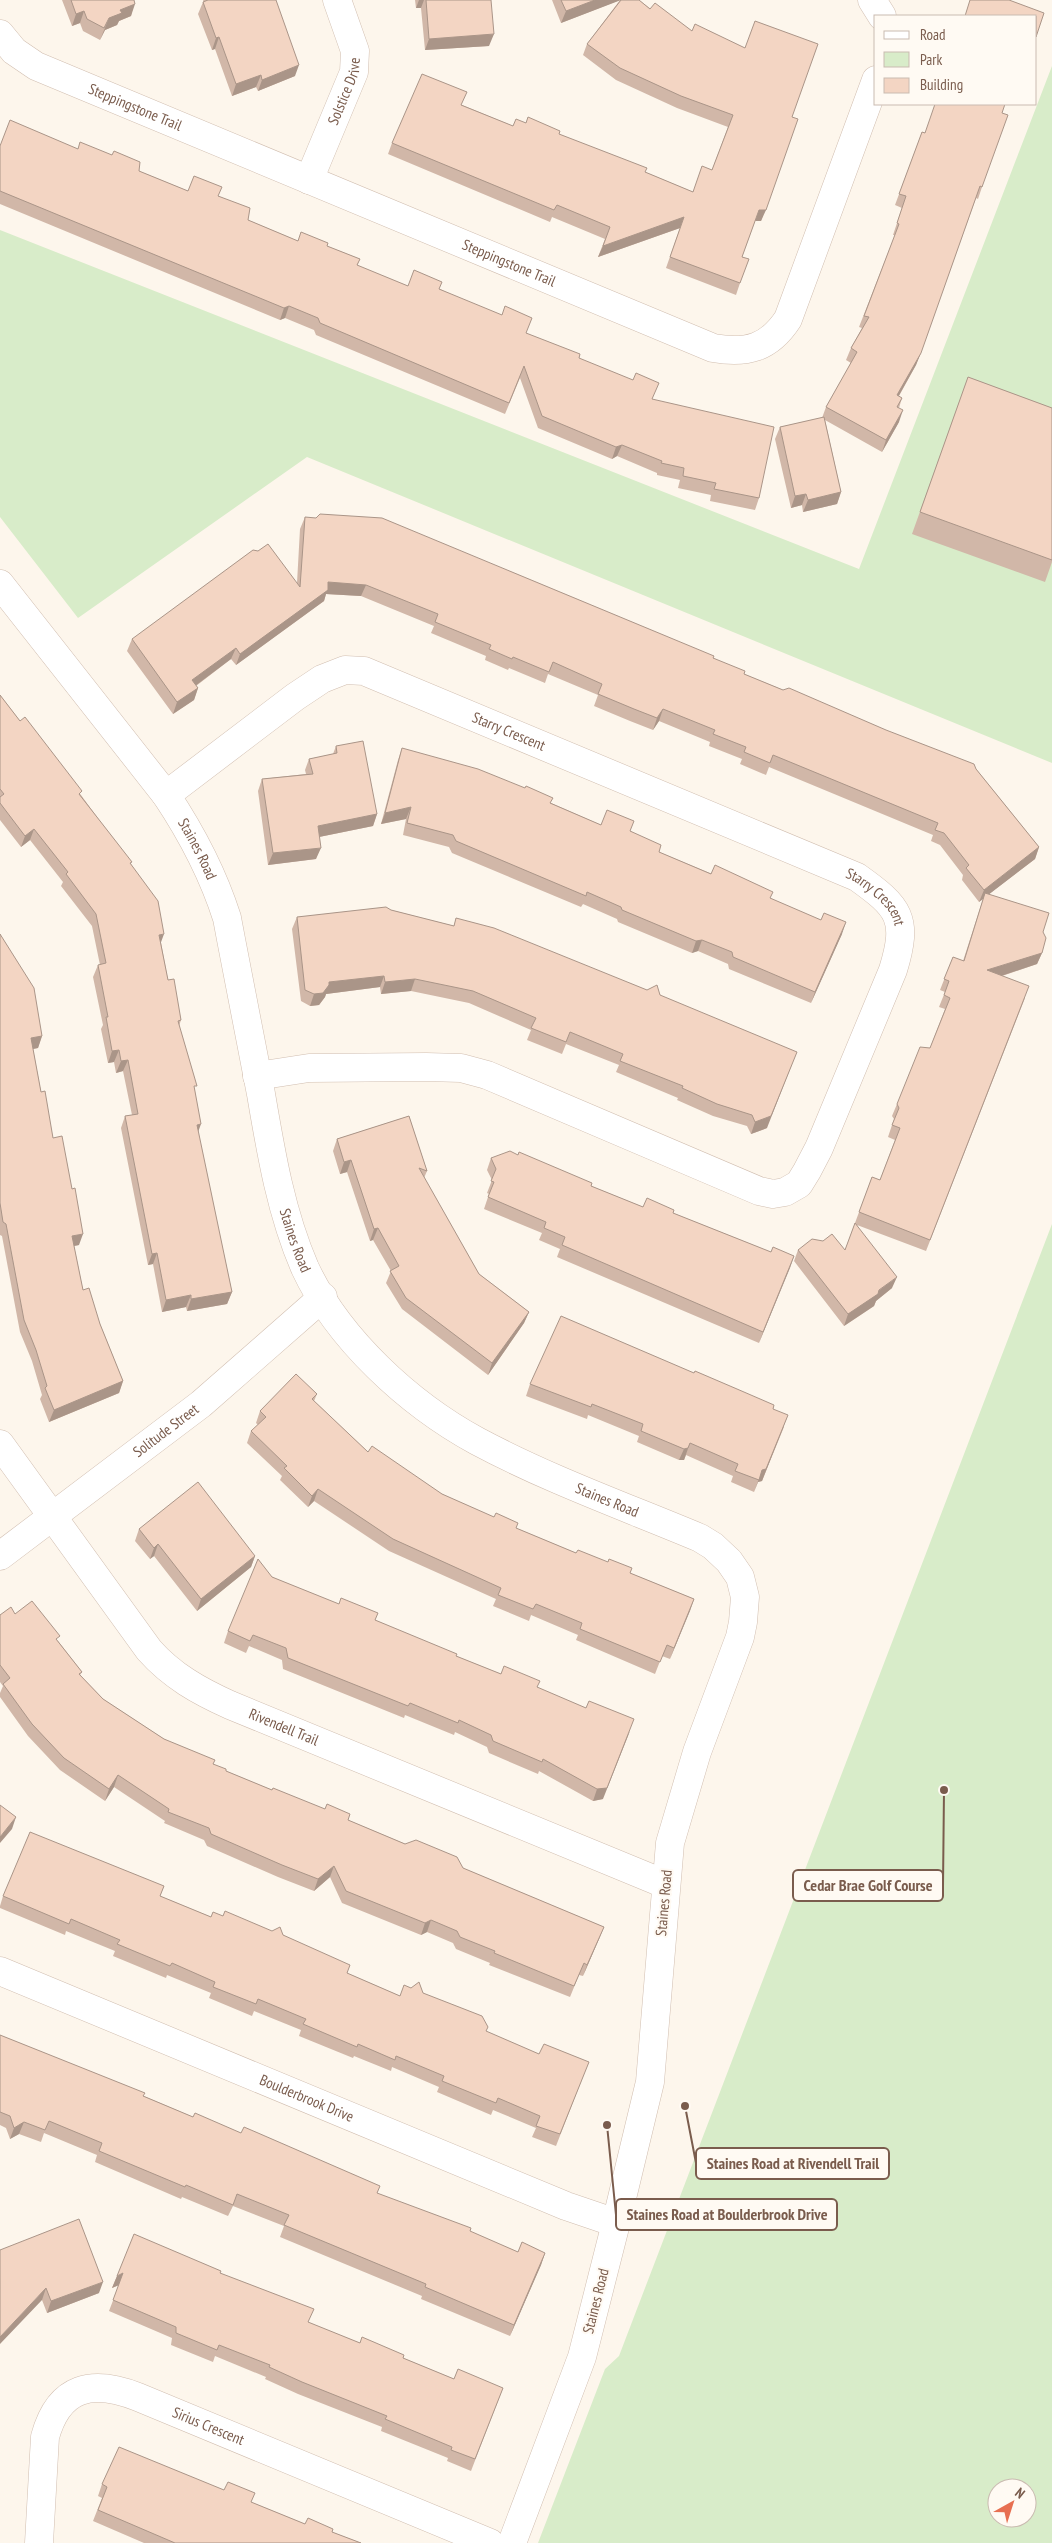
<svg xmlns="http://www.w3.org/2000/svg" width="1052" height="2543" viewBox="0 0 1052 2543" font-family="'PT Sans Narrow',sans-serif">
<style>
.green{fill:#d8ecc9;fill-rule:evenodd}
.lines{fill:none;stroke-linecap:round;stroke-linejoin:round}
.minor-casing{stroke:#d1beb0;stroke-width:29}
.minor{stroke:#fff;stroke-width:28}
.wall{fill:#d1b7a8}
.shaded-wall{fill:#aa9588}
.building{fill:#f3d5c3;stroke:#aa9588}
.labels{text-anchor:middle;stroke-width:4;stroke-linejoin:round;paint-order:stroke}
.street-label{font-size:15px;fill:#7a5c4d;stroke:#fffaf3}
.leader{fill:none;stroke:#7a5c4d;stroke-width:2}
.callout-dot{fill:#7a5c4d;stroke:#fffaf3;stroke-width:2}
.callout{fill:#fffaf3;stroke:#7a5c4d;stroke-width:2}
.callout-label{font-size:16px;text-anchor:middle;font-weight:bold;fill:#7a5c4d}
</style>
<rect width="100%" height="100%" fill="#fdf6ec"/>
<path class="green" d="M1052,66V763L307,457L78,618L0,517V230L859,569Z
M1052,1224V2543H538L605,2369L619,2356ZM997,2488H1027V2518H997Z"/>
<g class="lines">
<defs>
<g id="minor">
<path d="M872,0L882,16"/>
<path id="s1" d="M0,34L14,51L36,66L713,348C747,354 769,348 788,319L876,80"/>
<path id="s2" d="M309,180L354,72L355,51L337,0"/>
<path id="s3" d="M0,584L166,795C192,834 213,874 227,918C238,977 250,1036 261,1094C271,1153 281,1213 305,1268C338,1339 409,1404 477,1441C548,1479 626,1507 700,1538L713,1546L729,1561L740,1577L745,1597L743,1622L740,1637L697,1752L670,1843L650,2082L616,2223L582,2357L512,2543"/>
<path id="s4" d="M166,795L295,697L322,679L345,670L364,671L857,877C899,907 909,918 893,970L819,1148L807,1171L799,1184L785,1192L773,1194L759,1191L487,1075L461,1068L426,1067L309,1068L257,1076"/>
<path id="s5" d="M0,1444L149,1650C172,1676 199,1691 230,1705L665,1884"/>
<path id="s6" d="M0,1556L201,1404L323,1297"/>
<path id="s7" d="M0,1971L566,2206L616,2223"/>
<path id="s8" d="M39,2543L45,2437C59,2386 92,2379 138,2397L490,2543"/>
</g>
</defs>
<use href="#minor" class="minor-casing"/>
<use href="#minor" class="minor"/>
</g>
<path class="wall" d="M62,0H134L131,16L119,21L117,25L105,30L100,40L83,31L80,23L72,26Z
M203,0H276L295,76L258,91L256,87L232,96L215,49L212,50L198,14L203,2H204Z
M415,0H491L489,46L425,50L421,8H416Z
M552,0H639L792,117L761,221H755L742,257L740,283L736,295L666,268L680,228L598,257L605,239L552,217L550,222L388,154L392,143L462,105L513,126L526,123L559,134L645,172L693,192L712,170L728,127L677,108L616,80L583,55L587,44L620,0L561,23Z
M1002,113L982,187L978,199L976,198L916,365L899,396L902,398L899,408V422L882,452L825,420L841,492L837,504L803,512L802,505L791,508L775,439L780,427L822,418L826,407L851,363L846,360L851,348L862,328L859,327L895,235H893L902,208L895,205L922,132L924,133Z
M0,146L78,149L139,171L188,191L219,196L248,220L298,241L327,246L360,259L357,266L408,286L440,289L526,333L579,358L652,400L759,498L755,510L710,501L711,495L678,488L680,480L657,475V473L617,456L612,459L538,428L520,378L505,414L316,335L314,330L285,318L280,320L0,204Z
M968,377L1052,408V562L1045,582L912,534Z
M305,517L713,658L744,674L976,769L1039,847L1035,859L989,894L1043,932L1042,953L1037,964L1002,976L1025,998L926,1251L857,1225L892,1288L876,1301L874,1306L844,1326L794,1261L798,1250H845L872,1177L880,1180L895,1140L888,1137L894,1119L892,1116L897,1104L930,1048L945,1009L939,1007L945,992L940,990L953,957L963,961L983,899L979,902L962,880L963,875L940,845L931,841L933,835L769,767L766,775L740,764L742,759L709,746L710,742L659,721L653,730L630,721L594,706L598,695L548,674L545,683L509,668L508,670L485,660L486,656L431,633L434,626L361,596L326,594L324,601L236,665L231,659L196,686L198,688L194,700L173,714L127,651L132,639L297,583L300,529Z
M0,695L20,721L81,795L131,864L161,943L168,980L181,1020L179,1026L195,1091L198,1133L232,1292L227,1304L187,1311L186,1307L162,1312L153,1264L148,1265L121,1128L125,1116L132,1115L123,1071L116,1073L114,1062L108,1063L101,1029L103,1025L93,977L98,965H100L92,926L61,886L63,882L30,840L21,847L0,820Z
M336,746L377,814L373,826L319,837L316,859L268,865L258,791L262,779L306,774L305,770L309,759L333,754Z
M402,748L551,803L601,825L631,831L659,852L770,898L842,934L811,1003L729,969L728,964L698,951L692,953L618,922L617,919L583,904L581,907L452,853L449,847L403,835L406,819L381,824L398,760Z
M391,910L454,926L456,918L660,995L767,1128L751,1134L747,1126L713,1116L677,1100L678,1098L616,1072L619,1065L566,1044L562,1054L527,1040L531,1030L469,1003L411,991L381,994L380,987L326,994L325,997L319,1005L310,1006L301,1001L292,929L297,917Z
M0,934L42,1036L38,1048L33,1049L41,1092L53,1138L79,1245L74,1246L83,1290L100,1324L123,1381L119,1393L49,1422L40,1399L42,1395L32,1361L20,1332L2,1236L0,1235Z
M409,1116L427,1171L424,1178L479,1274L529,1312L524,1323L488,1375L402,1309L386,1283L391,1271L373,1240L370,1241L347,1172L340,1174L333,1151L337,1139Z
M491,1158L591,1186L643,1207L673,1213L771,1252L794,1256L759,1343L557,1257L560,1249L539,1240L542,1233L484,1209L489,1194L487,1193L492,1180L487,1170Z
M530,1384L773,1409L784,1427L762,1481L758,1482L754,1492L731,1482L733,1476L686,1455L684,1460H679L637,1442L639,1436L588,1415L587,1419L526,1396Z
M317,1394L314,1401L368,1452L442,1494L516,1528L576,1553L630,1573L694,1599L670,1659L662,1656L655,1674L576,1640L578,1635L531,1615L529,1621L493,1606L496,1599L389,1551L314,1501L308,1507L280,1480L282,1476L247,1443L251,1431L258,1425L256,1423L260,1411Z
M139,1529L255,1556L251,1567L197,1611L154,1556L150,1559L135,1541Z
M272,1577L375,1620L456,1656L501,1674L538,1687L603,1799L593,1801L539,1771L538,1774L489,1753L487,1747L455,1732L454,1735L405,1715L404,1718L283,1669L282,1660L249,1646L246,1653L224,1643L228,1631Z
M15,1614L58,1641L82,1672L80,1675L103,1699L164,1739L213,1764L226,1771L272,1790L348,1820L604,1927L599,1939L583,1976L579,1975L570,1997L489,1965L490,1963L456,1949L453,1943L427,1932L421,1935L342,1903L330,1877L314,1891L278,1877L207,1846L204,1840L164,1823L165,1821L114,1787L105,1801L60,1770L28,1736L0,1697V1693L3,1686L0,1682V1615Z
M164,1886L160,1896L211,1917L223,1916L283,1935L347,1973L400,1996L423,1993L487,2032L584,2074L556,2146L532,2137L536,2128L493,2110L491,2115L437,2092L439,2087L392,2067L391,2071L354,2056L353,2058L299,2036L301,2030L254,2011L252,2016L209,1998L211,1993L167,1975L166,1978L113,1956L115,1951L66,1931L65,1935L0,1908V1906L3,1896Z
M0,2035L193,2117L518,2252L545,2253L541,2265L510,2336L421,2299L422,2296L280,2237L284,2226L233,2206L228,2216L182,2197L181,2199L95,2162L97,2155L44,2133L41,2142L19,2134L10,2139L6,2128L0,2125Z
M0,2250L99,2293L47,2313L42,2300Z
M220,2273L309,2323L360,2343L403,2358L454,2379L503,2388L471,2471L447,2461L448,2458L381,2431L382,2427L298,2394L265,2379L266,2377L215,2356L213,2362L171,2345L172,2338L109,2311L119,2285L112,2288L117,2276Z
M102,2484L251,2502L305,2524L332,2532L361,2543H144L93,2521L102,2498L98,2496Z"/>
<path class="shaded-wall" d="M419,0H424L421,8H416Z
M595,0H621L561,23L566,11Z
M135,4L131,16L119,21L117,25L105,30L100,40L109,18L120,10Z
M84,11L80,23L72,26L76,14Z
M494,34L489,46L425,50L429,39Z
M219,37L215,49L212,50L216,38Z
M299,65L295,76L258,91L262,80Z
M261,75L256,87L232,96L236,84Z
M759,210H766L761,221H755Z
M684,217L680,228L598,257L603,246Z
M289,306L285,318L280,320L284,308Z
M921,353L916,365L893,406L897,395Z
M903,410L899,422L882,452L886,440Z
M622,445L617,456L612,459L616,447Z
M841,492L837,504L803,512L808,500Z
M806,494L802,505L791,508L795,496Z
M328,582L366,585L361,596L326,594L324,601L236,665L240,654Z
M236,648L231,659L187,692L192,680Z
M198,688L194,700L173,714L177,702Z
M663,709L659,721L653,730L657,718Z
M411,807L406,819L381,824L385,813Z
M377,814L373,826L314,838L318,826Z
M34,829L30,840L21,847L25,836Z
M1039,847L1035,859L979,902L984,890Z
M321,848L316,859L268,865L273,853Z
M846,922L842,934L811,1003L815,992Z
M164,934L160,945L159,935Z
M702,940L698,951L692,953L696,941Z
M1042,953L1037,964L983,982L987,970Z
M384,976L380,987L326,994L325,997L319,1005L310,1006L314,994L329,982Z
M415,979L411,991L381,994L385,982Z
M42,1036L38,1048L27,1050L31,1038Z
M119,1050L114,1062L108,1063L112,1051Z
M128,1060L123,1071L116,1073L121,1061Z
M792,1064L767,1128L751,1134L755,1122Z
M201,1124L197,1135V1125Z
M351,1160L347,1172L340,1174L344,1162Z
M378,1228L373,1240L370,1241L374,1229Z
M83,1234L79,1245L68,1247L72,1236Z
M157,1253L153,1264L148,1265L152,1254Z
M794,1256L790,1268L759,1343L763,1332Z
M897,1277L892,1288L876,1301L874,1306L844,1326L848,1314Z
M232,1292L227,1304L187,1311L191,1299Z
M191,1295L186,1307L162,1312L166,1300Z
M529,1312L524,1323L488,1375L492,1363Z
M123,1381L119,1393L49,1422L54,1410Z
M788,1415L762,1481L758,1482L754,1492L762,1470Z
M690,1443L684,1460H679L684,1449Z
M318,1489L314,1501L308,1507L312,1496Z
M158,1544L154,1556L150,1559L154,1548Z
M255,1556L251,1567L197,1611L201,1599Z
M694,1599L690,1611L670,1659L674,1648Z
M630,1731L603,1799L593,1801L597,1789Z
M118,1775L114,1787L105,1801L109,1789Z
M16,1817L12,1829L0,1843V1837Z
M334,1866L330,1877L314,1891L318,1879Z
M431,1920L427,1932L421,1935L425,1923Z
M604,1927L599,1939L583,1976L587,1965Z
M24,2122L19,2134L10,2139L14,2128Z
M545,2253L541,2265L510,2336L514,2325Z
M123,2273L119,2285L112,2288L117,2276Z
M103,2282L99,2293L47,2313L51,2301Z
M46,2288L42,2300L0,2344V2337Z"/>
<path class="building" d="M71,0H134L135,4L120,10L122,13L109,18L104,28L87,19L84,11L76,14Z
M208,0H276L299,65L262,80L261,75L236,84L219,37L216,38L203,2Z
M426,0H491L494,34L429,39Z
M561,0H595L566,11Z
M621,0H639L650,9L655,3L692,31L695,24L745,48L755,21L818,44L792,117L798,119L766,210H759L742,257L749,259L740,283L670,257L684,217L603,246L610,227L557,205L554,210L392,143L422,74L467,92L461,105L513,126L516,119L526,123L528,117L560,131L559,134L647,168L645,172L693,192L702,166L712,170L733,115L681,96L620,68L587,44Z
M970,0H1009L1044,13L1036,37V16H965Z
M935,104H1005L1002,113L1008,115L982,187L980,186L921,353L897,395L902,398L897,407L903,410L886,440L826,407L857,352L851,348L869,317L864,316L899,224L897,223L906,196L899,194L922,132L925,133Z
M10,120L78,149L80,142L112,155L114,151L140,162L139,171L188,191L194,176L222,187L218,196L250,208L248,220L298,241L301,232L328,243L327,246L360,259L357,265L408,286L414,270L442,282L439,289L502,315L505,306L532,318L526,333L580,354L579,358L633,380L636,373L659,383L652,399L774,427L759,498L714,489L716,483L683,476L684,468L661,463L662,461L622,445L616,447L542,416L524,366L509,403L320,323L318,318L289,306L284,308L0,191V146Z
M968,377L1052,408V560L920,512Z
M824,417L841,492L808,500L806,494L795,496L780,427Z
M320,514L382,518L714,656L713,658L745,671L744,674L783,690L789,688L886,730L974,764L976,769L1039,847L984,890L966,868L969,865L944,833L935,830L938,823L773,755L770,763L744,752L746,747L713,734L715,730L663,709L657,718L634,709L598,694L602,684L553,662L549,672L513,657L512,659L489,649L491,645L435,622L438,614L366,585L328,582V590L240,654L236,648L192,680L198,688L177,702L132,639L253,550L258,551L268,544L300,587L305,517L316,518Z
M0,695L20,721L25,717L82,791L79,794L132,862L130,863L158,901L164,934L159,935L168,980L174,979L181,1020L178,1021L197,1086H194L201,1124L197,1125L232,1292L191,1299V1295L166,1300L157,1253L152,1254L125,1116L138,1114L128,1060L121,1061L119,1050L112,1051L106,1017H108L98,965L106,963L96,914L66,874L68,872L34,829L25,836L0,803V797L4,794L0,789Z
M363,741L377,814L318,826L321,848L273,853L262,779L313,774L309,759L337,753L336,746Z
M402,748L478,769L525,788L526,786L553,798L550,803L601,825L607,810L634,821L630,831L661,845L659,852L711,874L715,865L773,892L770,898L821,920L824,913L846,922L815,992L733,957L732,952L702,940L696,941L622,910L621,907L587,892L586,896L456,841L453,835L407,823L411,807L385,813Z
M985,893L1049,913L1043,932L1046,938L1042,953L987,970L1029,986L930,1240L859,1212L872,1177L880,1180L900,1128L892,1125L899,1108L897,1104L920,1047L930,1048L950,998L944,995L949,981L944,979L953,957L964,961Z
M386,907L391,910L454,926L456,918L494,928L647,990L657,985L660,995L797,1052L771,1116L755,1122L752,1115L717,1104L682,1088L683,1086L620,1061L623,1054L570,1032L566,1042L531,1028L536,1018L473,991L415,979L385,982L384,976L329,982V985L323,993L314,994L305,990L297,917Z
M0,934L34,988L42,1036L31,1038L41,1092L45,1091L53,1138L62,1136L72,1189L75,1188L83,1234L72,1236L83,1290L89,1288L100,1324L123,1381L54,1410L45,1388L47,1386L36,1350L24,1320L6,1224L3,1222L0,1203Z
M409,1116L427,1171L419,1168L479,1274L529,1312L492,1363L406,1298L390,1271L399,1266L378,1228L374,1229L351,1160L344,1162L337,1139Z
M510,1151L518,1155L519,1152L592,1183L591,1186L643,1207L647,1198L674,1210L673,1213L771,1252L773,1247L794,1256L763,1332L562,1245L565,1237L544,1228L546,1222L488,1197L494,1182L491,1181L496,1169L491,1158Z
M855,1223L897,1277L879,1290L878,1294L848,1314L798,1250L812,1239L823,1241L832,1234L845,1250Z
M561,1316L694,1373L695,1371L737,1389L774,1405L773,1409L788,1415L766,1469L762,1470L759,1480L735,1471L738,1464L690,1443L688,1448L684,1449L641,1431L643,1424L592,1404L591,1407L530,1384Z
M296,1374L317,1394L312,1399L368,1452L372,1446L442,1494L494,1517L496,1513L518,1523L516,1528L576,1553L578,1550L608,1562L609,1559L632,1568L630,1573L694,1599L674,1648L667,1645L660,1662L580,1629L582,1623L536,1604L533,1609L498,1595L501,1588L393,1539L318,1489L312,1496L284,1468L287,1466L251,1431L266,1417L260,1411Z
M198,1482L255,1556L201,1599L158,1544L154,1548L139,1529Z
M258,1559L272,1577L339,1604L341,1598L378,1613L375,1620L457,1654L456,1656L501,1674L504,1666L540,1681L537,1687L586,1708L589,1701L634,1719L607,1788L597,1789L543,1759L542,1762L493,1741L491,1735L459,1720L458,1723L410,1703L408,1706L288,1658L286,1648L253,1635L250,1641L228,1631Z
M32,1601L60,1636L56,1639L82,1672L79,1674L103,1699L164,1739L215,1760L213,1764L226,1769V1771L272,1790L273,1788L325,1809L327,1804L350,1814L348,1820L405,1844L416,1840L457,1857L463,1868L604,1927L587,1965L584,1963L574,1986L494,1953L495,1951L460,1937L457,1931L431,1920L425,1923L346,1891L334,1866L318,1879L282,1865L211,1834L209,1828L168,1812L169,1809L118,1775L109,1789L64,1758L32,1724L3,1684L10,1678L0,1665V1615L11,1607L15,1614Z
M0,1805L16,1817L0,1837Z
M30,1832L164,1886L160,1896L211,1917L213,1912L223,1916L225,1911L272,1931L280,1927L283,1935L350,1965L347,1973L400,1996L404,1985L411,1988L419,1982L423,1993L482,2016L488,2027L486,2031L539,2054L544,2044L589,2062L560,2134L536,2126L540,2116L498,2098L496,2103L442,2081L444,2076L396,2056L395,2060L358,2044L357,2047L303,2024L306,2019L258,1999L256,2004L213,1987L215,1982L172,1963L170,1966L117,1944L120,1940L71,1919L69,1924L3,1896Z
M0,2035L145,2093L143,2096L193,2117L195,2113L241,2133L244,2127L258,2133L380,2186L377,2193L471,2228L470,2231L518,2252L522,2242L545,2253L514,2325L425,2287L426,2284L284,2225L289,2215L237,2194L233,2205L186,2185L185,2187L99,2151L102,2143L49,2121L45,2130L24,2122L14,2128L10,2116L0,2112Z
M79,2219L103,2282L51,2301L46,2288L0,2337V2250Z
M134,2234L221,2271L220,2273L314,2309L308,2322L360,2343L362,2337L404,2355L403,2358L454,2379L458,2369L503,2388L475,2459L451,2450L452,2447L385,2419L387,2416L302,2382L269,2367L270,2365L219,2345L217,2350L176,2333V2327L113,2300L123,2273L117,2276Z
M119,2447L224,2490L228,2482L255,2493L251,2502L305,2524L308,2518L333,2529L332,2532L361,2543H175L98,2510L107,2487L102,2484Z"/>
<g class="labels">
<g class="street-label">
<text dy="5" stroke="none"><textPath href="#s2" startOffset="96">Solstice Drive</textPath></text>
<text dy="5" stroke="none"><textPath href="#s1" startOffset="156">Steppingstone Trail</textPath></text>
<text dy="5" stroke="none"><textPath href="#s1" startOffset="561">Steppingstone Trail</textPath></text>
<text dy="5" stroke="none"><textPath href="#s4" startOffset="395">Starry Crescent</textPath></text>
<text dy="5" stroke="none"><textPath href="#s3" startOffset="331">Staines Road</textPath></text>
<text dy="5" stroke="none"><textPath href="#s4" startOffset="800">Starry Crescent</textPath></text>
<text dy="5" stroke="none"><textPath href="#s3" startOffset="736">Staines Road</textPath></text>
<text dy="5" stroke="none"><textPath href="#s6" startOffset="208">Solitude Street</textPath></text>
<text dy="5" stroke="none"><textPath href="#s3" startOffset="1156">Staines Road</textPath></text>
<text dy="5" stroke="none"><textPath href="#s5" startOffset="411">Rivendell Trail</textPath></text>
<text transform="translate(664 1903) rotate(-85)" y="5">Staines Road</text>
<text dy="5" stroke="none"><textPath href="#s7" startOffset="332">Boulderbrook Drive</textPath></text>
<text transform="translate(596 2301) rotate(-76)" y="5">Staines Road</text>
<text dy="5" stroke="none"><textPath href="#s8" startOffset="302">Sirius Crescent</textPath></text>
</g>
</g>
<path class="leader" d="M944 1790L943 1886M685 2106L696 2163M607 2125L616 2215"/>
<g class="callout-dot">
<circle cx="944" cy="1790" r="5"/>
<circle cx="685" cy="2106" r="5"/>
<circle cx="607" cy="2125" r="5"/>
</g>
<g class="callout">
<rect x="793" y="1870" width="150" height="31" rx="5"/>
<rect x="696" y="2148" width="193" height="31" rx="5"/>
<rect x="616" y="2199" width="221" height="31" rx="5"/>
</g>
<g class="callout-label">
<text x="868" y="1891">Cedar Brae Golf Course</text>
<text x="793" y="2169">Staines Road at Rivendell Trail</text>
<text x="727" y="2220">Staines Road at Boulderbrook Drive</text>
</g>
<rect x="874" y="15" width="162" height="90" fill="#fffaf3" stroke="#cabbb1"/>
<rect x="884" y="31" width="25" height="8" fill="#ffffff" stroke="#cabbb1"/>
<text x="920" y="40" font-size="15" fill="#7a5c4d">Road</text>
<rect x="884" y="52" width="25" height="15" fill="#d8ecc9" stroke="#cabbb1"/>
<text x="920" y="65" font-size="15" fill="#7a5c4d">Park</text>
<rect x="884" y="78" width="25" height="15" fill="#f3d5c3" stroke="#cabbb1"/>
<text x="920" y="90" font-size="15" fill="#7a5c4d">Building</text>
<g transform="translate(1012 2503) rotate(39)"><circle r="24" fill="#fffaf3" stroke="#cabbb1"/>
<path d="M0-4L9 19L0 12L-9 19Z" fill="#e76f51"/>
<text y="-8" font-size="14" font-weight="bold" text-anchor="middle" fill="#7a5c4d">N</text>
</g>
</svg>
